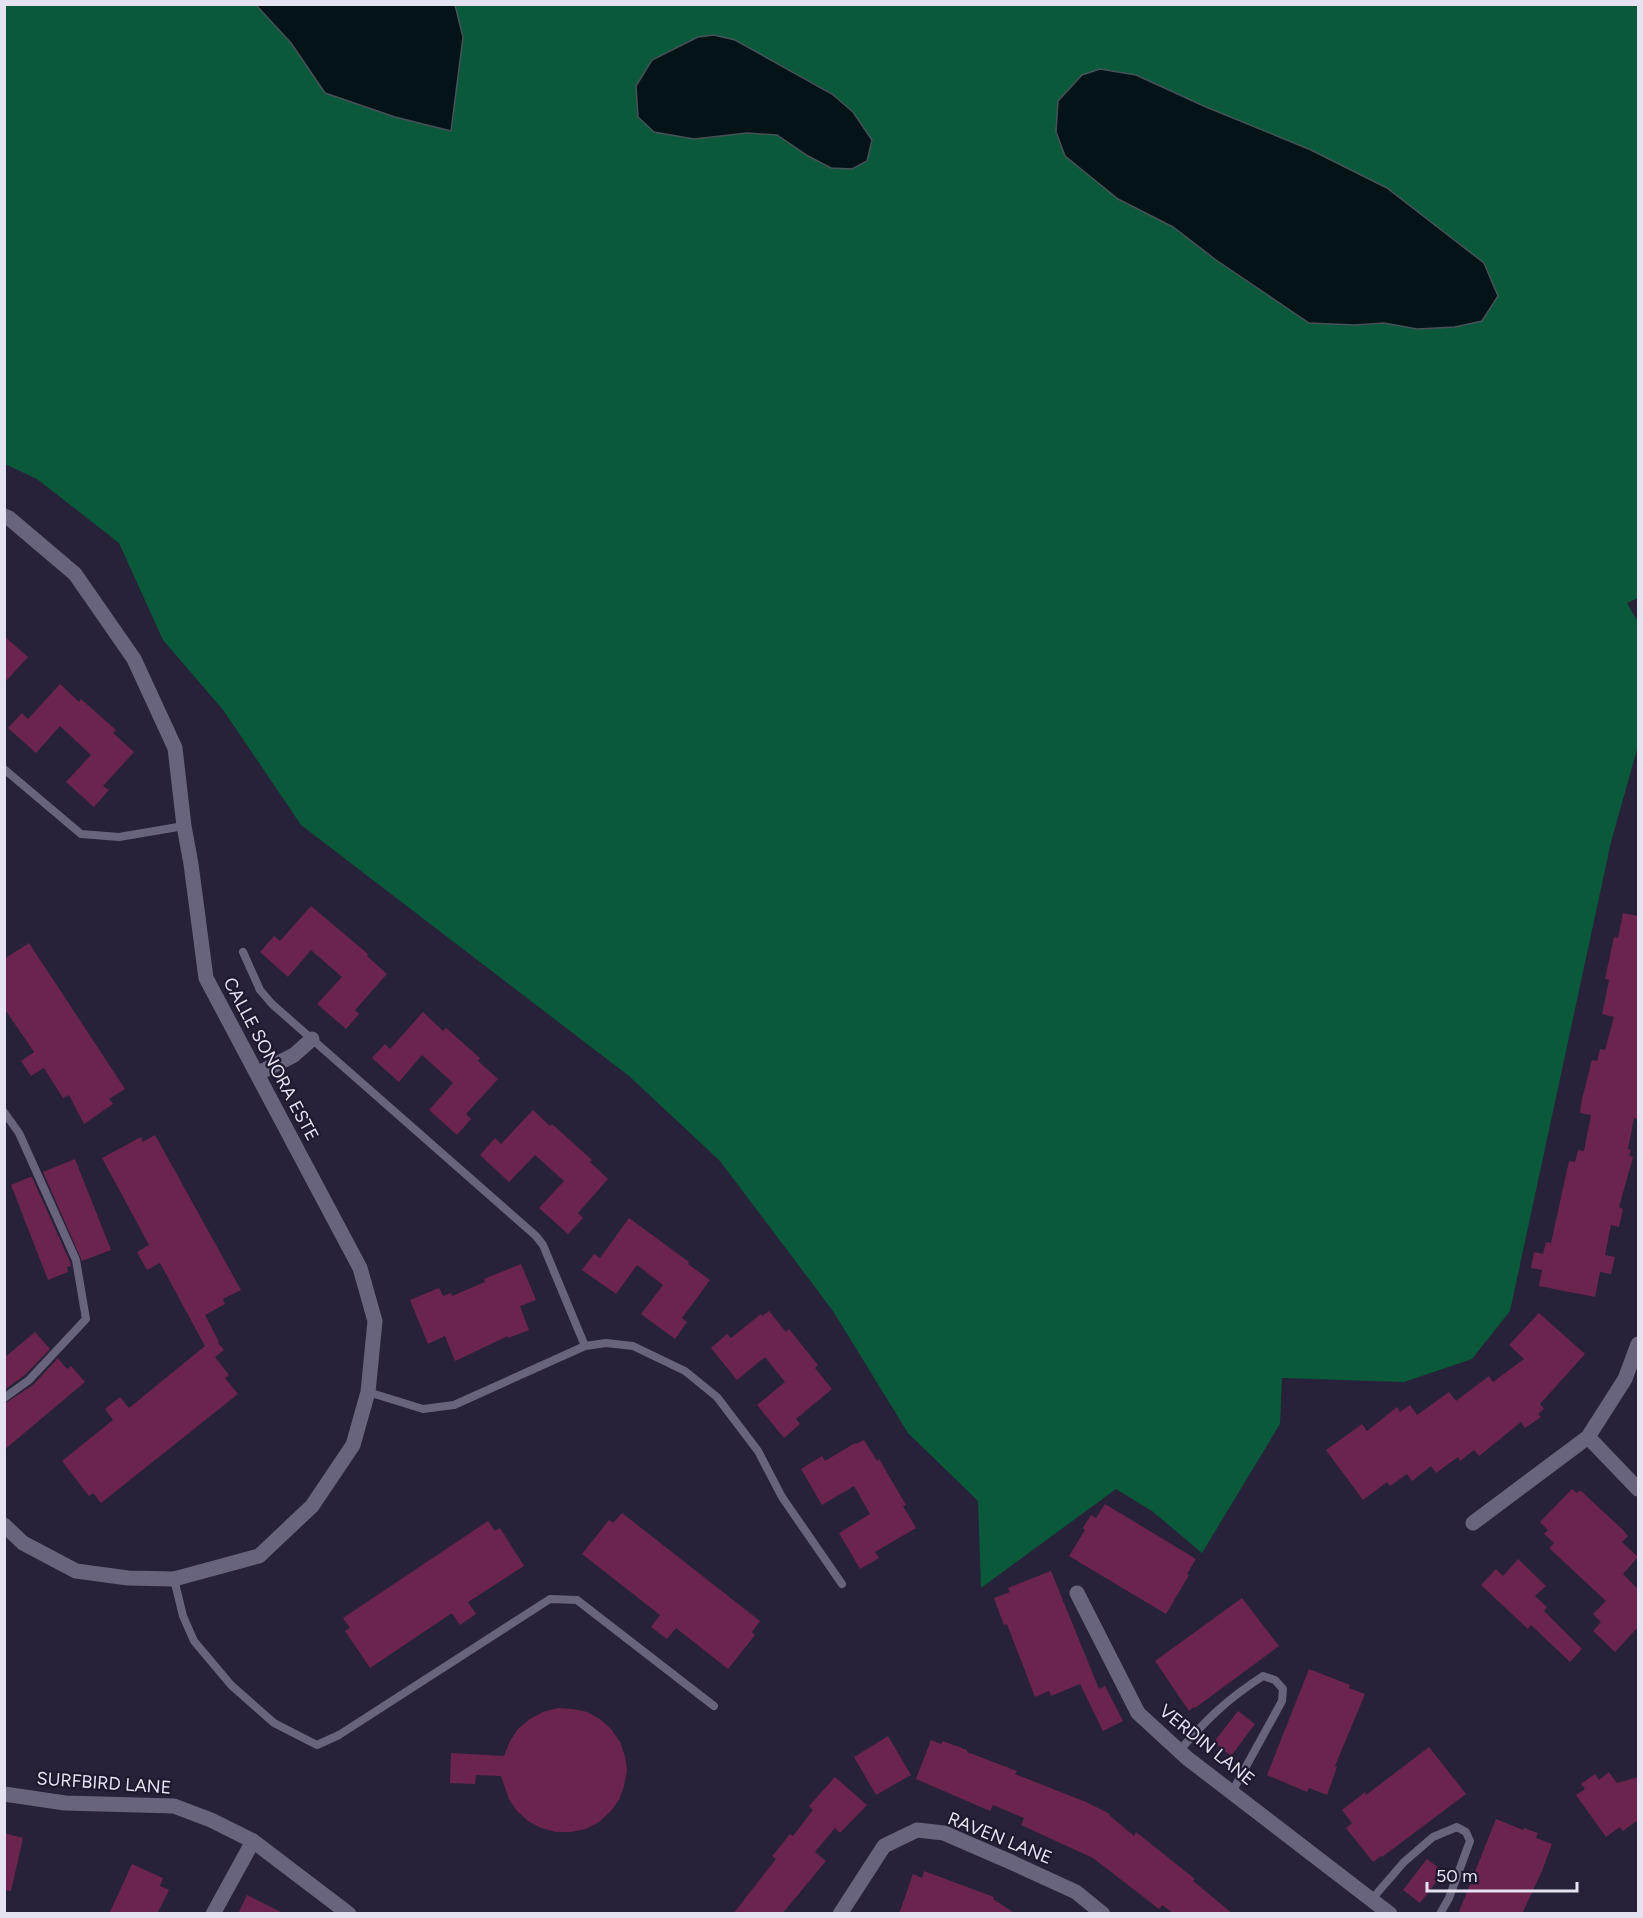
<svg xmlns="http://www.w3.org/2000/svg" width="1643" height="1918" viewBox="0 0 1643 1918" font-family="Figtree,sans-serif">
<style>
.green{fill:#09593a}
.water{fill:#041316;stroke:#485158;stroke-width:1.5}
.building{fill:#6b244d}
.lines{fill:none;stroke-linecap:round;stroke-linejoin:round}
.lane{stroke:#69647e;stroke-width:8}
.street{stroke:#69647e;stroke-width:15}
.labels{text-anchor:middle;stroke-width:4.5;stroke-linejoin:round;paint-order:stroke}
.street-label{font-size:18px;fill:#e5e2f1;stroke:#1e192e}
</style>
<rect width="100%" height="100%" fill="#272239"/>
<path class="green" d="M5,5H1638V598L1627,603L1638,622V746L1611,842L1510,1311L1472,1359L1404,1382L1282,1378L1280,1424L1202,1553L1152,1511L1116,1489L981,1588L978,1501L908,1433L833,1311L720,1161L629,1076L301,825L224,711L163,640L119,543L37,479L5,464Z"/>
<path class="water" d="M256,5H455L463,37L451,131L395,117L325,93L291,43Z
M714,35L735,40L832,94L853,112L872,140L867,161L852,169L831,168L808,156L777,135L747,133L694,139L654,132L638,117L636,86L652,60L698,37Z
M1100,69L1136,75L1206,107L1311,150L1387,188L1484,263L1498,296L1482,321L1455,327L1417,329L1384,323L1355,325L1309,323L1216,260L1173,227L1118,199L1065,156L1056,132L1058,101L1082,75Z"/>
<path class="building" d="M4,636L28,657L4,683Z
M60,684L79,702L81,699L116,730L113,733L134,752L103,786L109,790L94,807L66,782L91,755L60,726L36,753L8,728L22,713L28,719Z
M311,906L368,954L367,956L387,974L355,1010L359,1014L346,1029L317,1004L342,977L311,950L288,977L260,952L274,936L280,941Z
M1623,913L1638,916V1119L1634,1118L1628,1149L1631,1150L1629,1156L1633,1157L1619,1207L1623,1209L1619,1227L1611,1225L1605,1255L1615,1257L1611,1274L1600,1272L1595,1297L1539,1286L1542,1270L1531,1268L1534,1252L1543,1254L1546,1242L1551,1243L1569,1161L1575,1162L1578,1150L1584,1151L1591,1115L1580,1113L1582,1099L1592,1060L1597,1061L1600,1049L1605,1050L1614,1017L1602,1014L1609,980L1605,979L1614,937L1618,938Z
M29,943L125,1089L109,1099L113,1104L84,1124L69,1095L63,1098L44,1068L31,1076L21,1061L34,1052L4,1008V959Z
M423,1012L443,1031L446,1028L480,1058L478,1061L498,1079L466,1114L471,1119L457,1135L429,1110L453,1083L422,1055L399,1082L372,1058L385,1044L390,1049Z
M533,1110L550,1126L552,1124L592,1160L590,1162L608,1179L578,1213L583,1218L568,1234L539,1208L564,1181L535,1155L509,1182L480,1155L495,1138L501,1144Z
M155,1135L241,1290L223,1299L225,1304L205,1315L219,1342L218,1343L224,1350L215,1357L229,1375L225,1378L238,1394L101,1503L93,1493L89,1496L62,1461L113,1420L105,1409L120,1397L129,1408L205,1346L160,1263L147,1270L137,1252L149,1245L102,1158L141,1137L143,1142Z
M75,1159L111,1250L82,1261L43,1172Z
M30,1177H32L70,1262L71,1266L67,1267L68,1272L48,1280L11,1185Z
M629,1218L689,1262L688,1264L710,1280L682,1318L687,1322L675,1339L641,1314L663,1285L637,1265L616,1294L582,1270L594,1254L600,1258Z
M521,1264L536,1300L520,1306L529,1330L508,1338V1336L455,1361L445,1336L428,1344L410,1300L439,1288L443,1296L451,1293L452,1296L485,1282L484,1279Z
M769,1311L786,1332L789,1329L818,1365L815,1368L832,1389L796,1419L800,1424L784,1438L757,1405L785,1382L765,1357L737,1380L711,1348L727,1334L731,1338L761,1314L762,1316Z
M1539,1313L1585,1354L1540,1404L1544,1409L1538,1414L1541,1417L1525,1428L1521,1422L1479,1456L1474,1450L1460,1461L1458,1457L1436,1473L1431,1466L1412,1481L1407,1474L1390,1486L1387,1482L1363,1500L1326,1450L1362,1424L1367,1431L1397,1407L1400,1412L1410,1405L1417,1415L1449,1392L1456,1401L1489,1376L1493,1382L1524,1359L1509,1345Z
M35,1332L50,1349L25,1375L4,1390V1358Z
M58,1358L67,1369L71,1366L85,1382L4,1450V1404L33,1385Z
M864,1440L877,1461L879,1459L906,1505L903,1506L916,1528L875,1552L879,1558L860,1569L839,1533L870,1514L854,1486L822,1505L801,1469L822,1456L825,1461L855,1443L856,1444Z
M1572,1489L1577,1493L1580,1490L1623,1530L1628,1536L1622,1542L1638,1557L1623,1574L1638,1589V1627L1615,1652L1593,1631L1601,1622L1593,1614L1606,1601L1549,1548L1554,1543L1544,1534L1548,1530L1540,1522Z
M1105,1504L1196,1559L1187,1574L1189,1575L1166,1614L1069,1556L1085,1530L1083,1528L1091,1515L1096,1518Z
M622,1513L760,1621L752,1632L755,1635L728,1669L676,1628L667,1639L651,1627L660,1615L582,1554L609,1520L613,1523Z
M488,1521L495,1531L500,1528L524,1566L468,1602L476,1614L460,1625L452,1613L370,1668L345,1631L350,1628L343,1618Z
M1518,1559L1546,1586L1535,1596L1547,1607L1544,1611L1582,1649L1570,1662L1531,1625L1528,1629L1481,1585L1496,1569L1503,1576Z
M1051,1571L1099,1689L1105,1686L1123,1721L1103,1731L1080,1684L1051,1696L1049,1691L1035,1697L1007,1624L1004,1625L999,1612L994,1598L1010,1592L1008,1588Z
M1242,1598L1279,1646L1195,1708L1194,1707L1189,1711L1155,1661Z
M1309,1669L1350,1685L1349,1688L1365,1694L1335,1766L1337,1767L1327,1795L1309,1788L1307,1792L1267,1775Z
M558,1708L573,1709L587,1712L600,1719L611,1729L620,1742L625,1756L627,1771L624,1786L619,1800L610,1812L599,1822L586,1829L571,1832H556L541,1828L528,1821L517,1811L509,1799L501,1776L476,1775L475,1784L450,1783L451,1753L504,1756L510,1741L518,1729L530,1719L543,1712Z
M1238,1711L1255,1724L1231,1756L1214,1742Z
M888,1736L911,1775L876,1795L854,1757Z
M931,1740L941,1744L943,1741L967,1750V1752L1017,1771L1015,1774L1086,1802L1110,1814L1109,1815L1134,1836L1136,1832L1195,1879L1193,1881L1233,1914L1173,1913L1162,1905L1159,1909L1093,1858L1021,1825L1024,1818L993,1805L990,1811L916,1779Z
M1429,1747L1466,1794L1382,1857L1381,1856L1373,1862L1346,1828L1352,1823L1342,1810L1365,1792L1366,1795Z
M1609,1772L1617,1783L1638,1777V1820L1623,1831L1620,1827L1606,1837L1576,1795L1585,1789L1581,1784L1595,1774L1599,1780Z
M835,1777L867,1805L840,1833L835,1828L815,1852L826,1861L782,1914H733L776,1859L772,1856L774,1854L790,1834L793,1836L813,1810L809,1806Z
M1496,1819L1523,1830L1524,1828L1538,1833L1536,1838L1552,1844L1542,1871L1522,1914H1458Z
M4,1833L23,1838L11,1891L4,1890Z
M1427,1859L1444,1872L1420,1903L1403,1890Z
M132,1864L163,1878L160,1886L169,1890L157,1914H109Z
M924,1871L994,1897L993,1899L1016,1914H899L913,1874L922,1878Z
M247,1895L285,1914H238Z"/>
<g class="lines">
<path class="lane" d="M4,769L81,834L119,837L184,826
M243,952L260,990L272,1004L536,1236L543,1245L585,1346
M4,1112L19,1133L76,1260L86,1319L29,1380L4,1398
M368,1392L423,1409L454,1405L585,1346L606,1343L633,1346L685,1371L717,1397L758,1451L782,1497L842,1584
M174,1579L183,1616L194,1641L231,1685L274,1723L317,1745L339,1735L550,1599L577,1600L714,1706
M1179,1751C1207,1719 1226,1700 1263,1676L1275,1680L1283,1689L1282,1701L1232,1792
M1372,1899L1404,1862L1433,1837L1457,1827L1466,1832L1470,1841L1449,1898L1440,1914"/>
<path class="street" d="M4,516L9,518L75,574L134,659L175,748L184,826L191,864L206,978L360,1268L375,1321L368,1392L353,1445L312,1506L259,1556L174,1579L128,1578L76,1571L23,1543L4,1525
M257,1074L294,1055L312,1039
M1588,1437L1638,1489
M1473,1523L1588,1437L1625,1379L1638,1344
M1077,1593L1138,1713L1187,1758L1390,1914
M4,1794L65,1803L174,1806L211,1820L253,1841L349,1914
M213,1914L253,1841
M840,1914L884,1846L917,1830L944,1833L1013,1863L1076,1892L1103,1914"/>
</g>
<g class="labels">
<g class="street-label">
<text transform="translate(271 1059) rotate(62)" y="6">CALLE SONORA ESTE</text>
<text transform="translate(1207 1745) rotate(39)" y="6">VERDIN LANE</text>
<text transform="translate(104 1783) rotate(4)" y="6">SURFBIRD LANE</text>
<text transform="translate(1000 1838) rotate(22)" y="6">RAVEN LANE</text>
</g>
</g>
<rect width="1643" height="1918" fill="none" stroke="#e5e2f1" stroke-width="12"/>
<path d="M1427 1882v9h150v-9" fill="none" stroke="#e5e2f1" stroke-width="3"/>
<text x="1436" y="1882" font-size="18" fill="#e5e2f1" stroke="#1e192e" stroke-width="4.5" paint-order="stroke">50 m</text>
</svg>
